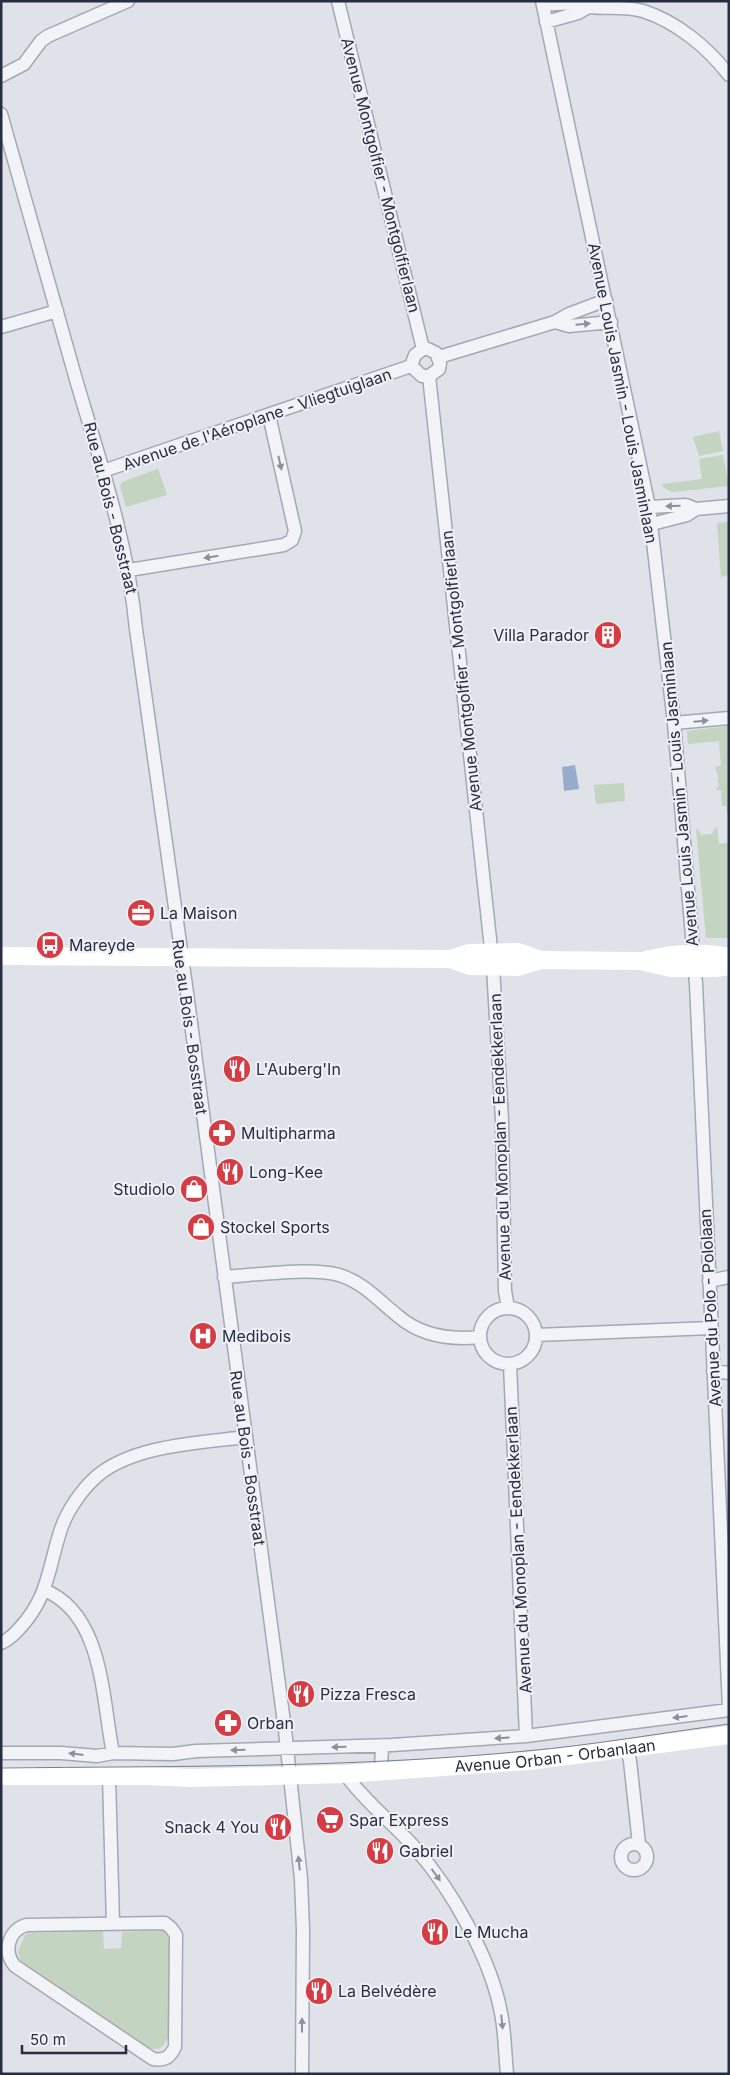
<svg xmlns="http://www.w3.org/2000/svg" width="730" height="2075" viewBox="0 0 730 2075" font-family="Inter,sans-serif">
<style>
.green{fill:#c3d4c0}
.water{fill:#98abcc}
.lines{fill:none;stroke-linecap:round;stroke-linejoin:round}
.street-casing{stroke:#a4a8b3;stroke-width:15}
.street{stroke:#f2f3f7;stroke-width:12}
.secondary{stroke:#fff;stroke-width:18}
.tram{stroke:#787f94;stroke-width:1}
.oneway{fill:#8c909c}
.labels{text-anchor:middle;stroke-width:4;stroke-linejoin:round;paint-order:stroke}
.street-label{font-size:16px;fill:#272e41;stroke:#eff1f7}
.poi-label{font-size:16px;fill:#272e41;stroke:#eff1f7;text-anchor:start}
</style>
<rect width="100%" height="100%" fill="#dfe2e9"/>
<path class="green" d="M719,431L723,451L699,456L693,437Z
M723,455L729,486L672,492L664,488L662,484L702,479L699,459Z
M158,469L167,495L126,507L120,486L122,482Z
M729,522V575L721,577L717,523Z
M729,726V819H728L726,806H722L721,790H715L719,786L717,780L719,779L715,767L721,766L719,741L688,744L687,731Z
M624,783L625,801L596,804L594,785Z
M717,827L719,844L729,843V938H706L696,829H698L701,835L712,834L714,829Z
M164,1930L167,1933L169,1940V2034C165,2047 159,2053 146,2046L21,1961L18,1952L25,1935L28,1933L103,1931L104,1949L121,1948L122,1932Z"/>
<path class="water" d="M575,765L579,789L564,791L562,767Z"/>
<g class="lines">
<defs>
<path id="street" d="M338,1L423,349
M542,1L649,507L674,723L696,984L729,1707
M543,5C553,4 563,3 574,4C579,5 584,7 589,7C607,9 625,6 643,11C677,22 707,47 729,75
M546,22L578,13L588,7
M1,76L24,64L41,41L48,36L128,1
M1,114C27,203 51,294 77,383C101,464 128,544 136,629L187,993L285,1730L301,1879L303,1930L302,2074
M555,322L569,326L611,322
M1,327L57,311
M423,349H428L436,353L440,363L439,369L429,376H422L411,366L415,355Z
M439,357L555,322L569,314L606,300
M429,376L493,967L502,1120L505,1291L508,1308
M103,471L411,366
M649,507L686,505L696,509
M652,524L687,515L696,509L729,506
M129,570L284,545L292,540L295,531L269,415
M674,723L729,718
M224,1277C255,1275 310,1267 339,1275C363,1282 379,1301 398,1316C421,1336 451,1340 480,1337
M709,1281L729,1277
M480 1336a28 28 0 1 1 56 0a28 28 0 1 1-56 0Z
M536,1335L711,1328
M510,1364L526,1736
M713,1371L729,1373
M44,1590C104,1614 102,1700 113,1753
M1,1643C9,1640 13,1635 19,1629C49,1597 48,1568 61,1529C67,1511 82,1489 97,1476C134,1445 199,1443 246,1437
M627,1749L630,1761L639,1844
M1,1753H61L97,1756L113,1753L173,1754L196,1751L392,1745L526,1736L729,1710
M381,1771L382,1746
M345,1774C365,1802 393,1823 416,1849C452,1890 491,1959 501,2013C505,2033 505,2054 507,2074
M109,1776L113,1924
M621 1857a13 13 0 1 1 26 0a13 13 0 1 1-26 0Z
M165,1923L171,1928L176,1935L175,2047C170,2057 165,2061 153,2059L15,1966C3,1952 8,1931 26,1925Z"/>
</defs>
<use href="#street" class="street-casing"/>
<use href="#street" class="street"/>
<g class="secondary">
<path d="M1,956L450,959L470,966L518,967L541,960L640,961L671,968H716L729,966"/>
<path d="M450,959L469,953L518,952L541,960"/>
<path d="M646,960C673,953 701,951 729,957"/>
<path id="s1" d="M1,1776H149L192,1778L345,1774L529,1761L729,1735"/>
</g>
<path class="tram" d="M1,1768C176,1766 352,1768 526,1751C594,1745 661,1733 729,1724"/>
</g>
<defs><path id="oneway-solid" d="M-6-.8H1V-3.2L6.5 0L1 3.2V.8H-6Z" transform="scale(1.25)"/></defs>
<g class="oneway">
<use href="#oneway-solid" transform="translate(583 324) rotate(-5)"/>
<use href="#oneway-solid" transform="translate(280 463) rotate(77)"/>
<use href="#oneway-solid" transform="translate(673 506) rotate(179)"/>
<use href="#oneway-solid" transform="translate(211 557) rotate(171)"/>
<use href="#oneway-solid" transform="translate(701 721) rotate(-5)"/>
<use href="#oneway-solid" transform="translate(680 1717) rotate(173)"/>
<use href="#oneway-solid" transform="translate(502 1738) rotate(176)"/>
<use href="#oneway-solid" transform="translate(339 1747) rotate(179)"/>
<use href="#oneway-solid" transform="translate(238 1750) rotate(179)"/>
<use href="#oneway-solid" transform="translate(76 1754) rotate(-173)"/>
<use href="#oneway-solid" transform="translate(299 1863) rotate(-96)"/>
<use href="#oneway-solid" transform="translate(436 1875) rotate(54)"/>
<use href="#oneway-solid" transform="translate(502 2022) rotate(84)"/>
<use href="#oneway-solid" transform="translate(302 2025) rotate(-90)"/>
</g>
<defs>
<symbol id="building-disc" viewBox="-11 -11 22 22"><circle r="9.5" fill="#d63c43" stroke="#eff1f7"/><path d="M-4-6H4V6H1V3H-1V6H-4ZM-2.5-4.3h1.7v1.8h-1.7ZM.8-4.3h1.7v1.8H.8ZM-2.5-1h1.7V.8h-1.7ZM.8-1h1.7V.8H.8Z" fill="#fff"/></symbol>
<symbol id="office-disc" viewBox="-11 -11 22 22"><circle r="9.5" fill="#d63c43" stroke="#eff1f7"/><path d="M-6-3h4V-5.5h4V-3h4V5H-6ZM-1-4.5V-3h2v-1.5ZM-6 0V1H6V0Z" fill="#fff"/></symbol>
<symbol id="bus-disc" viewBox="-11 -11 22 22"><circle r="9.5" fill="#d63c43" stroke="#eff1f7"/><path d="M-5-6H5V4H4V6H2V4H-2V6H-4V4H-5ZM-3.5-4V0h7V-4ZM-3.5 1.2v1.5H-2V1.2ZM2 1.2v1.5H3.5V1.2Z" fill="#fff"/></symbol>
<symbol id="restaurant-disc" viewBox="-11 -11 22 22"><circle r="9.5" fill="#d63c43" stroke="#eff1f7"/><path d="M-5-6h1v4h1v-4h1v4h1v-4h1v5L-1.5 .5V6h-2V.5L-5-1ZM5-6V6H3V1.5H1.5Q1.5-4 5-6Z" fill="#fff"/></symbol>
<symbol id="pharmacy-disc" viewBox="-11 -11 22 22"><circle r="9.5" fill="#d63c43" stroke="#eff1f7"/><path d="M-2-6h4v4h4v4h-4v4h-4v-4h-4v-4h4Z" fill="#fff"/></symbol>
<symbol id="shop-disc" viewBox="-11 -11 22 22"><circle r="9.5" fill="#d63c43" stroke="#eff1f7"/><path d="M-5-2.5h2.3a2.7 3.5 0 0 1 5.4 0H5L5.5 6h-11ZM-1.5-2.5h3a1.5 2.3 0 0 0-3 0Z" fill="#fff"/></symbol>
<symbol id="hospital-disc" viewBox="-11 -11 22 22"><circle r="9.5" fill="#d63c43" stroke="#eff1f7"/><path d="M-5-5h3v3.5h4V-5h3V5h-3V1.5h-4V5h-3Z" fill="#fff"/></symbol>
<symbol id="supermarket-disc" viewBox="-11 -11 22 22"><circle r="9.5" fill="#d63c43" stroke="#eff1f7"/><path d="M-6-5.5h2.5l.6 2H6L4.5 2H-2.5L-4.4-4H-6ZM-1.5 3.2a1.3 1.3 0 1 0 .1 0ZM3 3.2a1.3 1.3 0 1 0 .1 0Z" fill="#fff"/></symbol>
</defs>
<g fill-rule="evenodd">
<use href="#building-disc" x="592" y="619" width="32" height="32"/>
<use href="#office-disc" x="125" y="897" width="32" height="32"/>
<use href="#bus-disc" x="34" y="929" width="32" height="32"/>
<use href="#restaurant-disc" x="221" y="1053" width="32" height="32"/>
<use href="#pharmacy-disc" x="206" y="1117" width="32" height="32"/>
<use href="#restaurant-disc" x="214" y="1156" width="32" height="32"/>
<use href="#shop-disc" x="178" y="1173" width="32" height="32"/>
<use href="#shop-disc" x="185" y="1211" width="32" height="32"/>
<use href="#hospital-disc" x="187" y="1320" width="32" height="32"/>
<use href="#restaurant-disc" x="285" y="1678" width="32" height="32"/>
<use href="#pharmacy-disc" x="212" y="1707" width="32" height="32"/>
<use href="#supermarket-disc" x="314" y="1804" width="32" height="32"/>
<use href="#restaurant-disc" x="262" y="1811" width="32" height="32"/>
<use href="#restaurant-disc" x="364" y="1835" width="32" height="32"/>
<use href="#restaurant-disc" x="419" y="1916" width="32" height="32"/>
<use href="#restaurant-disc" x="303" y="1975" width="32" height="32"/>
</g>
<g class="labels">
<g class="street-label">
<text transform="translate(381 175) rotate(76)" y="6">Avenue Montgolfier - Montgolfierlaan</text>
<text transform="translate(623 393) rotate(79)" y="6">Avenue Louis Jasmin - Louis Jasminlaan</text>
<text transform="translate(257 419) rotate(-19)" y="6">Avenue de l'Aéroplane - Vliegtuiglaan</text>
<text transform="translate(111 508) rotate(76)" y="6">Rue au Bois - Bosstraat</text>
<text transform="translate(461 671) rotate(-96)" y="6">Avenue Montgolfier - Montgolfierlaan</text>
<text transform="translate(679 794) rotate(-95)" y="6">Avenue Louis Jasmin - Louis Jasminlaan</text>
<text transform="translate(190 1027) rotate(82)" y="6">Rue au Bois - Bosstraat</text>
<text transform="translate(500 1137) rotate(-92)" y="6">Avenue du Monoplan - Eendekkerlaan</text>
<text transform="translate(710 1308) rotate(-93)" y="6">Avenue du Polo - Pololaan</text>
<text transform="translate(248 1458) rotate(82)" y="6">Rue au Bois - Bosstraat</text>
<text transform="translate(518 1550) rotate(-93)" y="6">Avenue du Monoplan - Eendekkerlaan</text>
<text dy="6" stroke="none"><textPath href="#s1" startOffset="555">Avenue Orban - Orbanlaan</textPath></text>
</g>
<g class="poi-label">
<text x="589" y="641" text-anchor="end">Villa Parador</text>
<text x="160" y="919">La Maison</text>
<text x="69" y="951">Mareyde</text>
<text x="256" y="1075">L'Auberg'In</text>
<text x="241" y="1139">Multipharma</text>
<text x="249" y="1178">Long-Kee</text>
<text x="175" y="1195" text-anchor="end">Studiolo</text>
<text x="220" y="1233">Stockel Sports</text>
<text x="222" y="1342">Medibois</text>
<text x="320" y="1700">Pizza Fresca</text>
<text x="247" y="1729">Orban</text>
<text x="349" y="1826">Spar Express</text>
<text x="259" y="1833" text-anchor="end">Snack 4 You</text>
<text x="399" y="1857">Gabriel</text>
<text x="454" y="1938">Le Mucha</text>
<text x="338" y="1997">La Belvédère</text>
</g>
</g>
<rect width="730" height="2075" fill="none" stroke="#272e41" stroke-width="5"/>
<path d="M22 2045v8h104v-8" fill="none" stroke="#272e41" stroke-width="2.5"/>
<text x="30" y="2045" font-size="15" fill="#272e41" stroke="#eff1f7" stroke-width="4" paint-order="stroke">50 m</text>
</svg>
